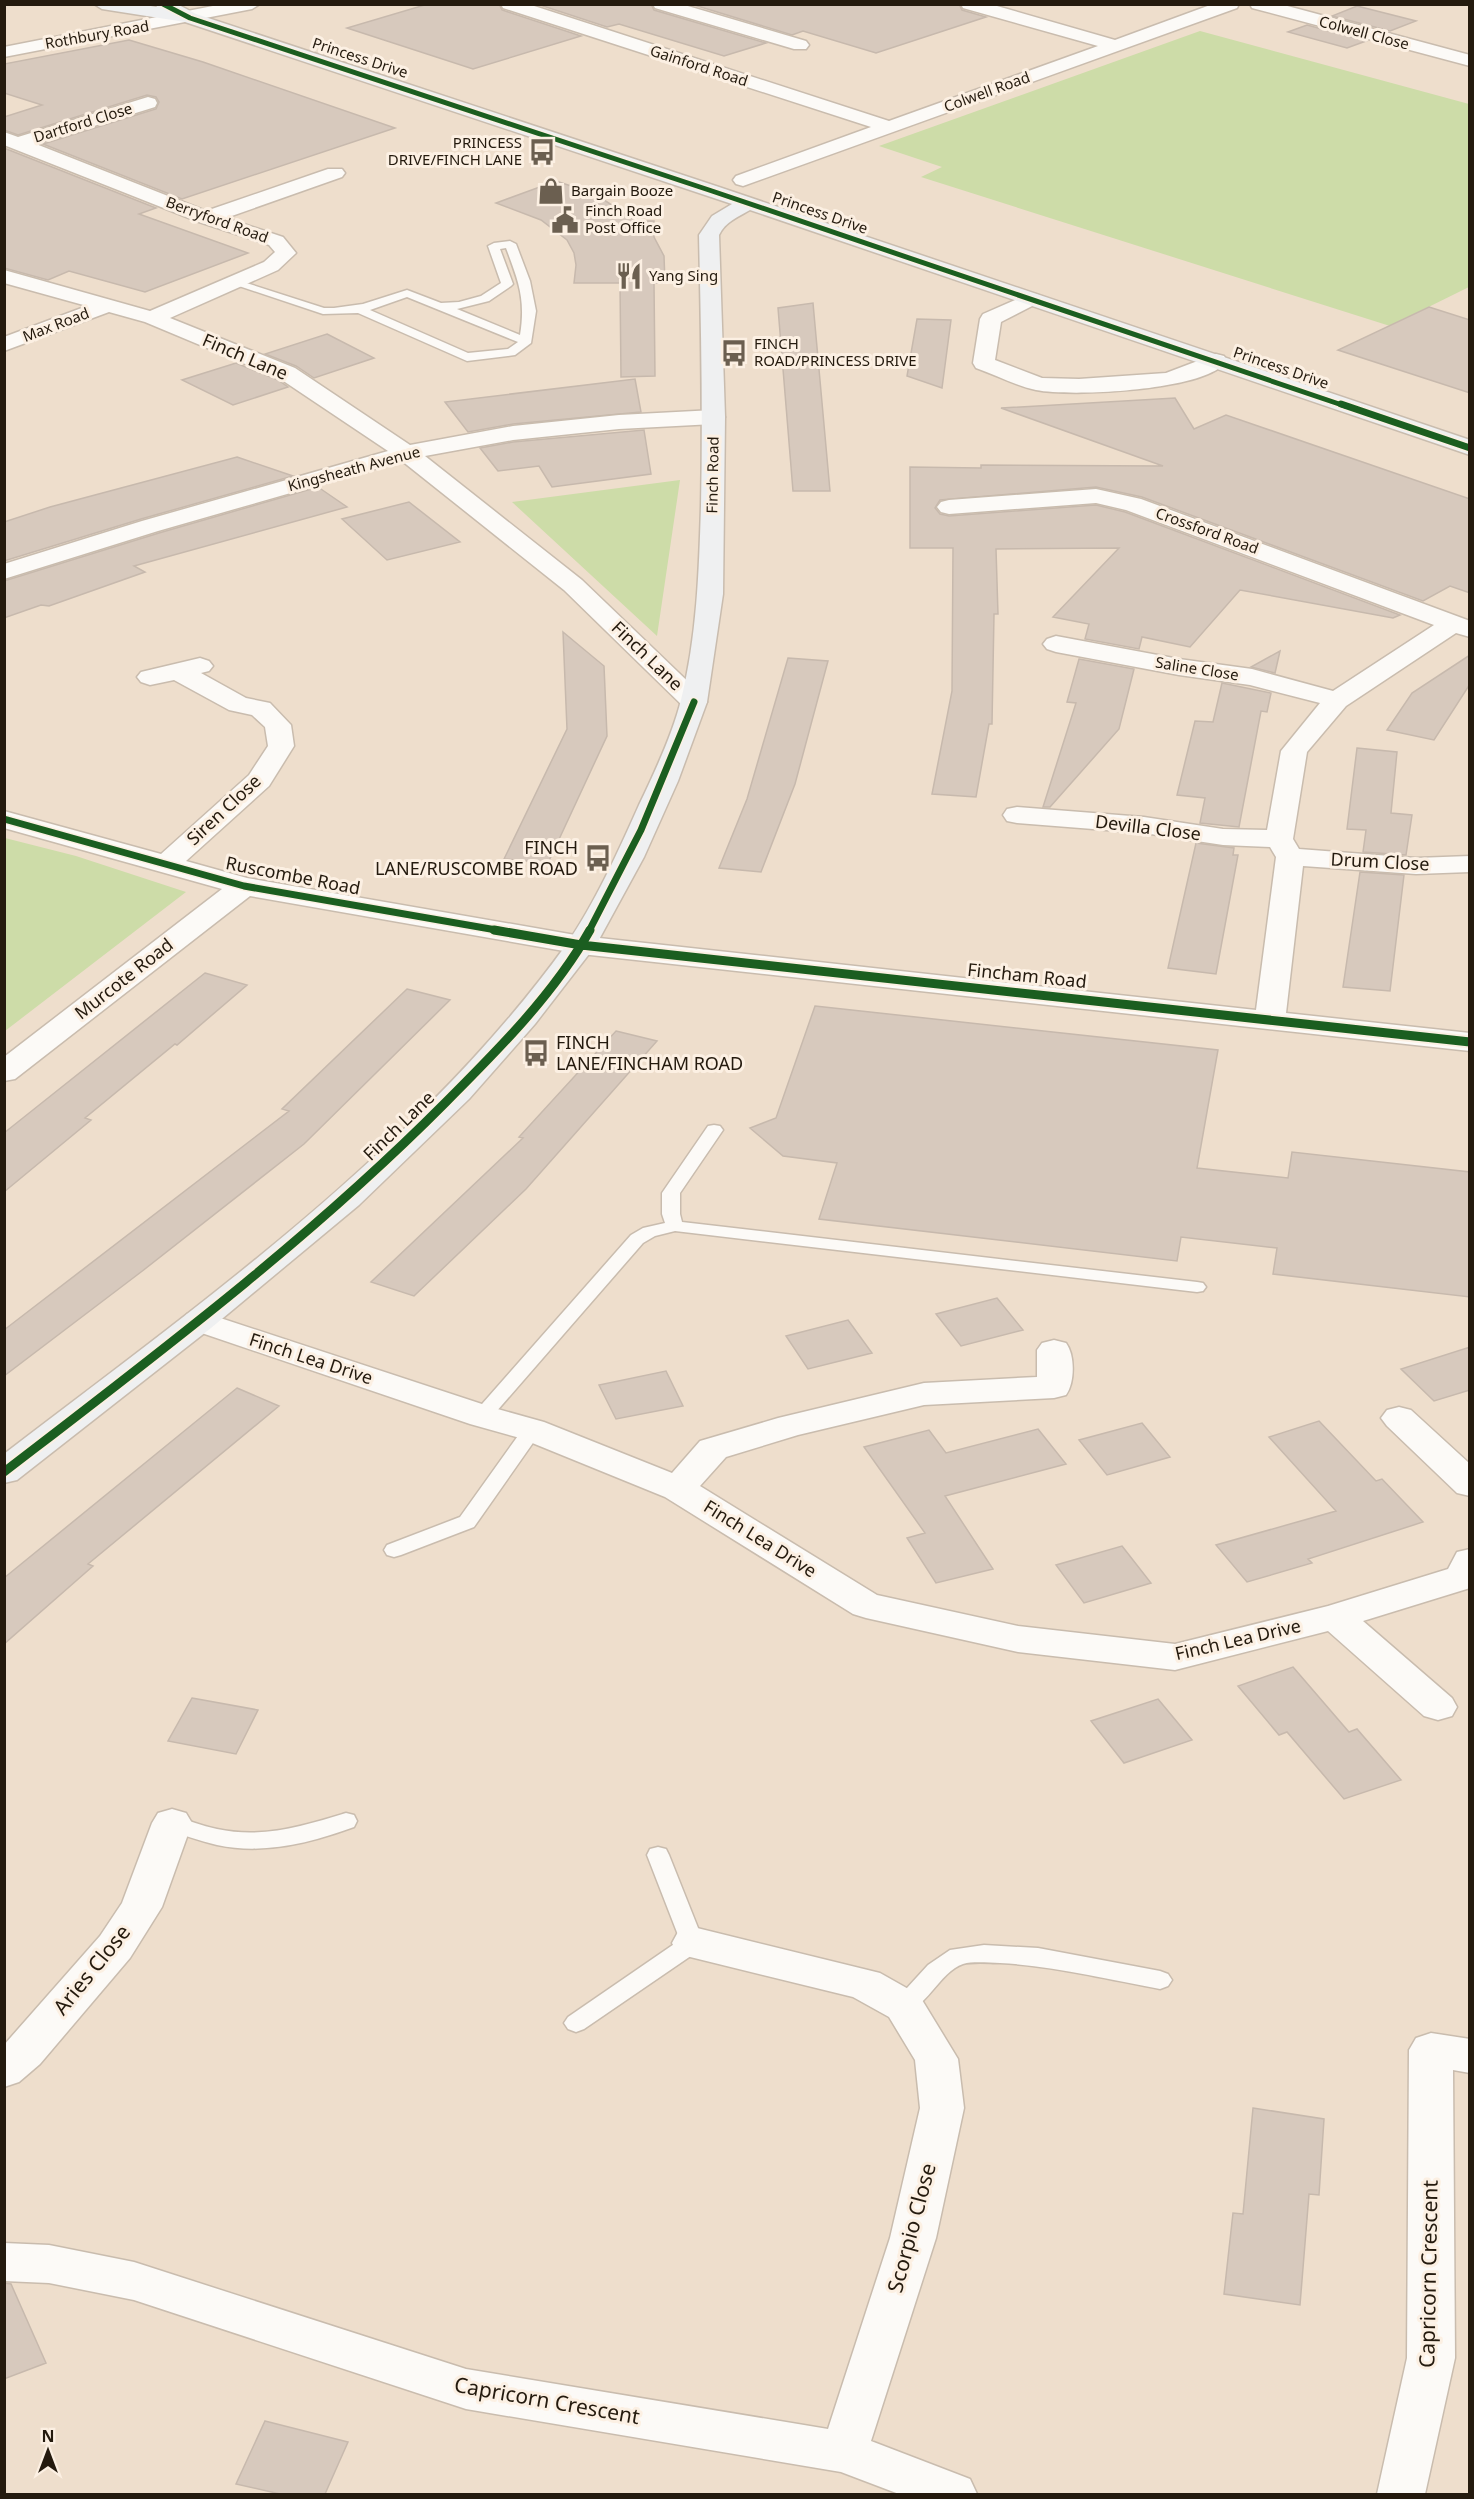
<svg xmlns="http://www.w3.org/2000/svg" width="1474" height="2499" viewBox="0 0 1474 2499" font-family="'Noto Sans',sans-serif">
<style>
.green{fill:#cddca8}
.building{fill:#d7c9bd;stroke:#c7b9ad;stroke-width:1.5}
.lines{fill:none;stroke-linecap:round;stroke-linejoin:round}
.lane-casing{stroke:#c9bcae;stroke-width:3}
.street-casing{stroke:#c9bcae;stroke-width:3}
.secondary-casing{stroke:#c9bcae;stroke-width:3}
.lane{fill:#fcfaf7;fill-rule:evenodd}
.street{fill:#fcfaf7;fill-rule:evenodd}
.secondary{fill:#eff0f1;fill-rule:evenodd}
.cycleway-far2-casing{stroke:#fcf0e3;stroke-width:8}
.cycleway-far1-casing{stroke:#fcf0e3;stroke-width:10}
.cycleway-casing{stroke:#fcf0e3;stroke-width:13}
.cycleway-far2{stroke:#1b5e20;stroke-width:5}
.cycleway-far1{stroke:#1b5e20;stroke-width:7}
.cycleway{stroke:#1b5e20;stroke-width:9}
.labels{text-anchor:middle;stroke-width:6;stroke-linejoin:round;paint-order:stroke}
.far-street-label{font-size:15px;fill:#241a0e;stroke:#fcf0e3}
.far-poi-label{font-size:15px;fill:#241a0e;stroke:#fcf0e3;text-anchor:start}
.street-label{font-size:18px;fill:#241a0e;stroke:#fcf0e3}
.poi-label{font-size:18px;fill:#241a0e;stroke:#fcf0e3;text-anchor:end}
.near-street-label{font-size:21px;fill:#241a0e;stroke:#fcf0e3}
</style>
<rect width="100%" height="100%" fill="#eedecc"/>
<path class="green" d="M1200,31L1469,104V287L1390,326L921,177L942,167L879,146Z
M680,480L657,636L512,502Z
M5,838L76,856L186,892L5,1031Z"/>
<path class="building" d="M428,4H499L502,10L581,36L473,69L347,28Z
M537,4H651L654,10L766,43L724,56L619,24L607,27Z
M691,4H959L962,10L986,17L876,53L803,31L792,35Z
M1357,6L1416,21L1390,31L1332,16Z
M1307,25L1366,41L1347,48L1288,32Z
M129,40L203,62L395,128L182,199L43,144L156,109L159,102L156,97L147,95L18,135L4,130V117L42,105L4,93V64Z
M4,148L156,208L139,214L248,253L145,292L69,271L48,280L4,268Z
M556,181L595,194L636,221H654V237L664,256L665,283H654L655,376L621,377L620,283H574L576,265L574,253L567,240L541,220L496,203Z
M813,303L830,491H793L778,308Z
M1429,307L1470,320V393L1338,350Z
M917,319L951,320L942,388L907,376Z
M327,334L374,358L314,378L296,366L265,354Z
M236,363L278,380L288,387L233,405L182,380Z
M635,379L641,412L513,424L468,432L445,402Z
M1175,398L1194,429L1226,415L1470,499V593L1450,586L1423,601L1142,497L1096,487L940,500L935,508L940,514L949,516L1096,505L1125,512L1400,615L1393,618L1240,590L1190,647L1142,637L1139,649L1085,639L1089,624L1053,617L1119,548L996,549L998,614H994L992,724H989L976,797L932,794L952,691L953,548H910V467L981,468V465L1163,466L1001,408Z
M644,430L651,474L552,487L539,466L498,471L480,448L513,442Z
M237,457L293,476L141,519L4,561V522L50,507Z
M318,487L347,507L134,566L145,572L49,606L41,605L4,618V581L159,533Z
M409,502L460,542L387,560L342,519Z
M563,632L604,666L607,736L548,863L504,859L567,729Z
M1280,651L1275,673L1251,667Z
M1470,655V684L1434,740L1387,730L1412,693Z
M788,658L828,661L795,784L761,872L719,868L747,799Z
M1079,659L1134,669L1119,729L1050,807H1043L1076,703L1067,702Z
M1222,683L1271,693L1267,712L1261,711L1239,827L1200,823L1205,798L1177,795L1195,721L1213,722Z
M1357,748L1397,752L1391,813L1412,815L1406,855L1363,852L1366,830L1347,829Z
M1196,843L1234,848L1233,855H1238L1216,974L1168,968Z
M1360,872L1404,875L1390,991L1343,987Z
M205,973L247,985L177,1045L175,1044L85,1118L91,1120L4,1192V1133Z
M407,989L450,1000L304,1144L141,1272L4,1376V1330L289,1111L282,1109Z
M815,1006L1218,1050L1197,1168L1288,1178L1292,1152L1470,1172V1297L1273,1274L1277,1248L1181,1237L1177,1261L819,1219L837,1163L783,1156L750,1128L776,1118Z
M616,1031L657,1041L526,1189L414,1296L371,1282L523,1138L519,1137Z
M997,1298L1023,1330L961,1346L936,1314Z
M848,1320L872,1353L808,1369L786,1336Z
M1470,1347V1390L1434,1401L1401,1369Z
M666,1371L683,1406L616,1419L599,1385Z
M237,1388L279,1406L88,1564L93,1566L4,1644V1578Z
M1319,1421L1376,1481L1382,1479L1423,1522L1308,1559L1312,1563L1247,1582L1216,1545L1336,1511L1269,1437Z
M1142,1423L1170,1457L1107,1475L1079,1440Z
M1038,1429L1066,1464L945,1496L993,1569L936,1583L907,1538L925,1533L864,1447L929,1430L946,1453Z
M1122,1546L1151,1583L1084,1603L1056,1565Z
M1293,1667L1349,1732L1357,1729L1401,1780L1344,1799L1287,1732L1279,1735L1238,1686Z
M192,1698L258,1710L236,1754L168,1741Z
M1158,1699L1192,1740L1124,1763L1091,1721Z
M1253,2108L1324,2119L1319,2195L1309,2194L1300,2305L1224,2294L1233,2213L1243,2214Z
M4,2283L11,2284L46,2363L4,2379Z
M265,2421L348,2442L325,2494H280L236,2484Z"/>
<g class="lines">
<defs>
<path id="lane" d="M510,241L516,244L530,281L536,311L531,343L515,355L467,361L358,313L323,314L227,282L229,280H237L324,308H334L363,304L407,290L441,303L459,302L481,296L501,283L488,246L494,243ZM506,248C518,280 526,299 520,335L457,309L489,301L511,286L513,284L500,249ZM407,297L518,342L508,349L468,353L370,310Z
M714,1125L720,1126L723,1130L680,1193V1214L682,1222L1197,1282L1203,1283L1206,1287L1203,1291L1197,1292L675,1231L655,1236L643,1243L489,1420H475L472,1416L475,1412L631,1235L643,1228L665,1223L662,1214V1193L708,1126Z
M532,1424L539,1426L542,1430L474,1527L401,1555L394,1557L387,1555L384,1550L387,1545L460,1517L525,1426Z
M346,1813L354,1815L357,1821L354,1827C310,1843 264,1855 217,1845C199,1841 182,1834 164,1829L161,1823L164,1817L172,1815C187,1820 202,1826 217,1829C263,1839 303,1826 346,1813Z
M658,1847L666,1849L669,1855L704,1943L701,1949L584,2029L576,2032L568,2029L564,2023L568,2017L680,1940L647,1855L650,1849Z
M984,1945L1038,1948L1160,1971L1168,1974L1172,1980L1168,1986L1160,1989C1107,1979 1054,1966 1000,1963C989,1963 974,1961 963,1964C938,1972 921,2020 896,2012L892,2006L896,2000L928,1965L950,1950Z"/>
<path id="street" d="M223,4H260L252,9L4,57V47Z
M501,4H528L889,121L1098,46L963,8L961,4H990L1115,40L1213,4H1239L1237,8L743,186L736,184L733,180L736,176L871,127L503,8Z
M653,4H681L806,41L809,45L806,49H794L655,8Z
M1250,4H1280L1470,55V66L1252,8Z
M148,97L155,99L157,103L155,107L36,144L206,211L328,169H342L345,173L342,177L226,218L283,237L296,253L278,270L170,318L295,368L410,445L513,426L619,415L714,410L722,412L725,417L722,422L714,424L619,429L513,440L425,456L582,580L703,696L707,702L703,708L694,710L685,708L564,590L402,461L158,531L4,579V564L142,521L388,451L279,378L145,322L109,312L4,351V337L87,306L4,283V270L150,311L264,262L275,252L269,245L199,222L4,145V132L18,137Z
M1031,293L1038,295L1041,299L1038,303L1001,322L995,360L1042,378L1079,379L1166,373L1216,354L1224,356L1227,361C1206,391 1071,397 1036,390C1016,386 996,375 976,368L973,363L980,319L983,314Z
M1096,489L1141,499L1470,621V637L1456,633L1346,706L1307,752L1293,839L1299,849L1416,858L1470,856V872L1416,874L1303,866L1286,1013L1470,1033V1051L581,954L250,896L15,1079L4,1081V1057L222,889L4,828V811L161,854L249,775L268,746L265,727L252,715L229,710L174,680L150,685L141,682L137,677L141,672L200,658L209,661L213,666L209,671L201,673L246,698L270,703L291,725L294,746L269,786L186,861L247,878L581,936L1256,1010L1276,857L1270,847L1223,845L1144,833L1017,823L1007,821L1003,815L1007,809L1017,807L1144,817L1223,829L1267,830L1281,751L1320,703L1250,685L1179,675L1056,652L1047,649L1043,644L1047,639L1056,636L1179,659L1252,669L1333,691L1434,625L1126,510L1096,503L949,514L941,512L937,507L941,502L949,500Z
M199,1311L494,1408L544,1422L672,1473L700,1441L778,1418L924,1383L1037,1377V1350L1042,1343L1054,1340L1066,1343C1075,1355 1075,1382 1066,1395L1054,1398L924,1405L798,1435L726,1457L700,1486L877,1595L1018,1626L1175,1644L1328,1606L1448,1569L1457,1552L1470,1549V1588L1363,1621L1452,1698L1457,1707L1452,1716L1438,1720L1424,1716L1328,1631L1175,1670L1018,1652L866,1618L853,1614L665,1497L520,1438L470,1424L187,1328L182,1321L187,1314Z
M1399,1407L1411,1410L1470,1464V1496L1457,1493L1387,1426L1381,1418L1387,1410Z
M172,1809L186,1813L192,1823L162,1907L130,1958L40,2064L19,2082L4,2087V2045L100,1936L122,1903L152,1823L158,1813Z
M693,1927L880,1973L919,1995L958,2059L964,2108L936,2238L871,2441L970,2479L977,2494H899L841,2472L466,2409L134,2300L49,2283L4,2281V2243L49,2245L134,2262L466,2369L828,2429L890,2238L920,2108L915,2060L889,2017L853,1997L678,1954L672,1943L678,1932Z
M1431,2033L1470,2039V2073L1453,2070L1455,2358L1425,2494H1377L1407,2358L1409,2050L1416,2038Z"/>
<path id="secondary" d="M94,4H138L157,7L155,4H177L196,14L719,187L1470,440V455L750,210C738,217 725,222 719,235L725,417L723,594L707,702L678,781L644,857L596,945L535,1024L469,1099L359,1205L211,1328L17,1480L4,1483V1454C201,1303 420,1148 566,945C594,905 619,850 639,805C654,774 673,733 681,700C697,637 699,571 701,506C703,416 701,325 699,235L712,216L732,204L185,22L102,9Z"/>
</defs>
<use href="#lane" class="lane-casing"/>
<use href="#street" class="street-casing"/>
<use href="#secondary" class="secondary-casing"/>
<use href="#lane" class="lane"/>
<use href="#street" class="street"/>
<use href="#secondary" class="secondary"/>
<defs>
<path id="cycleway-far2" d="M163,4L190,18L712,191L1345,406"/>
<path id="cycleway-far1" d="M1341,404L1470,448
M4,819L244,886L502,931
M589,931L641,830L694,702"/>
<path id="cycleway" d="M494,930L581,945L1470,1042
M4,1472C156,1355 310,1239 445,1103C497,1051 554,994 590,930"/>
</defs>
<use href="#cycleway-far2" class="cycleway-far2-casing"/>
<use href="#cycleway-far1" class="cycleway-far1-casing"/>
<use href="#cycleway" class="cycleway-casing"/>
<use href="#cycleway-far2" class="cycleway-far2"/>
<use href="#cycleway-far1" class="cycleway-far1"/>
<use href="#cycleway" class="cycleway"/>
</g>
<defs>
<symbol id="bus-bare" viewBox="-9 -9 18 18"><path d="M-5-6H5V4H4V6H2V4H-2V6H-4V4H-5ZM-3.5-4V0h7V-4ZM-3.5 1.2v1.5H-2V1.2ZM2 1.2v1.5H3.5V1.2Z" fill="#6b5f50" stroke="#fcf0e3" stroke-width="2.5" paint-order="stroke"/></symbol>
<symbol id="shop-bare" viewBox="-9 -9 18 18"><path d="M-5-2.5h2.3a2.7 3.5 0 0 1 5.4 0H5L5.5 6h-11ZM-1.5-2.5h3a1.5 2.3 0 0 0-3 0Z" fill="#6b5f50" stroke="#fcf0e3" stroke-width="2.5" paint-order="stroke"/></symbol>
<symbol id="civic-bare" viewBox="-9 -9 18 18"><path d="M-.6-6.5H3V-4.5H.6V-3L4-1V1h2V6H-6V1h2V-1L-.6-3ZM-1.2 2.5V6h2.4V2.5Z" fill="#6b5f50" stroke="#fcf0e3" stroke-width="2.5" paint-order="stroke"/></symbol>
<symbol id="restaurant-bare" viewBox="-9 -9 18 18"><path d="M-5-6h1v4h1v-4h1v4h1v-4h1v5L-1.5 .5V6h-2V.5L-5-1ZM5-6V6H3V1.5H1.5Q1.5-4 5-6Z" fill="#6b5f50" stroke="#fcf0e3" stroke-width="2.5" paint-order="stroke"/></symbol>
</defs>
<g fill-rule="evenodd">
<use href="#bus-bare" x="523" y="133" width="38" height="38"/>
<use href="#shop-bare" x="532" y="172" width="38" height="38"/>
<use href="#civic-bare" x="546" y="201" width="38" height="38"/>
<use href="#restaurant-bare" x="610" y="257" width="38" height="38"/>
<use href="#bus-bare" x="715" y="334" width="38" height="38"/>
<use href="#bus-bare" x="579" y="839" width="38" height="38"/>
<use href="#bus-bare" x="517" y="1034" width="38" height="38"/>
</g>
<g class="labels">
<g class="far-street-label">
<text transform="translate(1364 33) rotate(15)" y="5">Colwell Close</text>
<text transform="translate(97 35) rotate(-10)" y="5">Rothbury Road</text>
<text transform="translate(360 58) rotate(18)" y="5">Princess Drive</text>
<text transform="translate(699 66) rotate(18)" y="5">Gainford Road</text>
<text transform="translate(987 92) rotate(-20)" y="5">Colwell Road</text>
<text transform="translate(83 123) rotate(-17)" y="5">Dartford Close</text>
<text transform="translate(820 213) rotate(19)" y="5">Princess Drive</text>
<text transform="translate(217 220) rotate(20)" y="5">Berryford Road</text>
<text transform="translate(56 325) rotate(-21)" y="5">Max Road</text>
<text transform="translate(1281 368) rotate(19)" y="5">Princess Drive</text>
<text transform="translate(354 469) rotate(-15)" y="5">Kingsheath Avenue</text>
<text transform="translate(713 475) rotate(-89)" y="5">Finch Road</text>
<text transform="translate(1207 531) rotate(20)" y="5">Crossford Road</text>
<text transform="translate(1197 669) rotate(9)" y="5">Saline Close</text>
</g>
<g class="far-poi-label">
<text x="522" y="148" text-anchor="end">PRINCESS<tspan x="522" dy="17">DRIVE/FINCH LANE</tspan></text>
<text x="571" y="196">Bargain Booze</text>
<text x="585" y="216">Finch Road<tspan x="585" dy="17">Post Office</tspan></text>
<text x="649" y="281">Yang Sing</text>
<text x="754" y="349">FINCH<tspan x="754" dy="17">ROAD/PRINCESS DRIVE</tspan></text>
</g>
<g class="street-label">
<text transform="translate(245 357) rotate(23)" y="6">Finch Lane</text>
<text transform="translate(647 656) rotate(44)" y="6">Finch Lane</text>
<text transform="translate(224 810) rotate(-43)" y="6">Siren Close</text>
<text transform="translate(1148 828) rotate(7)" y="6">Devilla Close</text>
<text transform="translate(1380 862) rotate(3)" y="6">Drum Close</text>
<text transform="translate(293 876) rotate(11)" y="6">Ruscombe Road</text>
<text transform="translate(1027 976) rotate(6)" y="6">Fincham Road</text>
<text transform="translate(124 979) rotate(-38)" y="6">Murcote Road</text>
<text transform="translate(399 1126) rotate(-44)" y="6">Finch Lane</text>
<text transform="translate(311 1359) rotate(18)" y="6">Finch Lea Drive</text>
<text transform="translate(760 1539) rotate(32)" y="6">Finch Lea Drive</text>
<text transform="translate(1238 1640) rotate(-13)" y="6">Finch Lea Drive</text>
</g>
<g class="poi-label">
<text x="578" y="854">FINCH<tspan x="578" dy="21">LANE/RUSCOMBE ROAD</tspan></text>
<text x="556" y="1049" text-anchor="start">FINCH<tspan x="556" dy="21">LANE/FINCHAM ROAD</tspan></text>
</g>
<g class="near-street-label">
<text transform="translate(92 1970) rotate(-51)" y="7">Aries Close</text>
<text transform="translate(912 2228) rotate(-75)" y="7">Scorpio Close</text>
<text transform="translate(1429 2274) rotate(-89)" y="7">Capricorn Crescent</text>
<text transform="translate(547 2401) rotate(10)" y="7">Capricorn Crescent</text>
</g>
</g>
<rect width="1474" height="2499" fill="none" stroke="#241a0e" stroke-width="12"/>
<g transform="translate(48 2451)" stroke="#fcf0e3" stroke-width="4.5" paint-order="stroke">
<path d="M0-4.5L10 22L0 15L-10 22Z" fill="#241a0e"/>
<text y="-9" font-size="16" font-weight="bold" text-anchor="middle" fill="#241a0e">N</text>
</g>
</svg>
